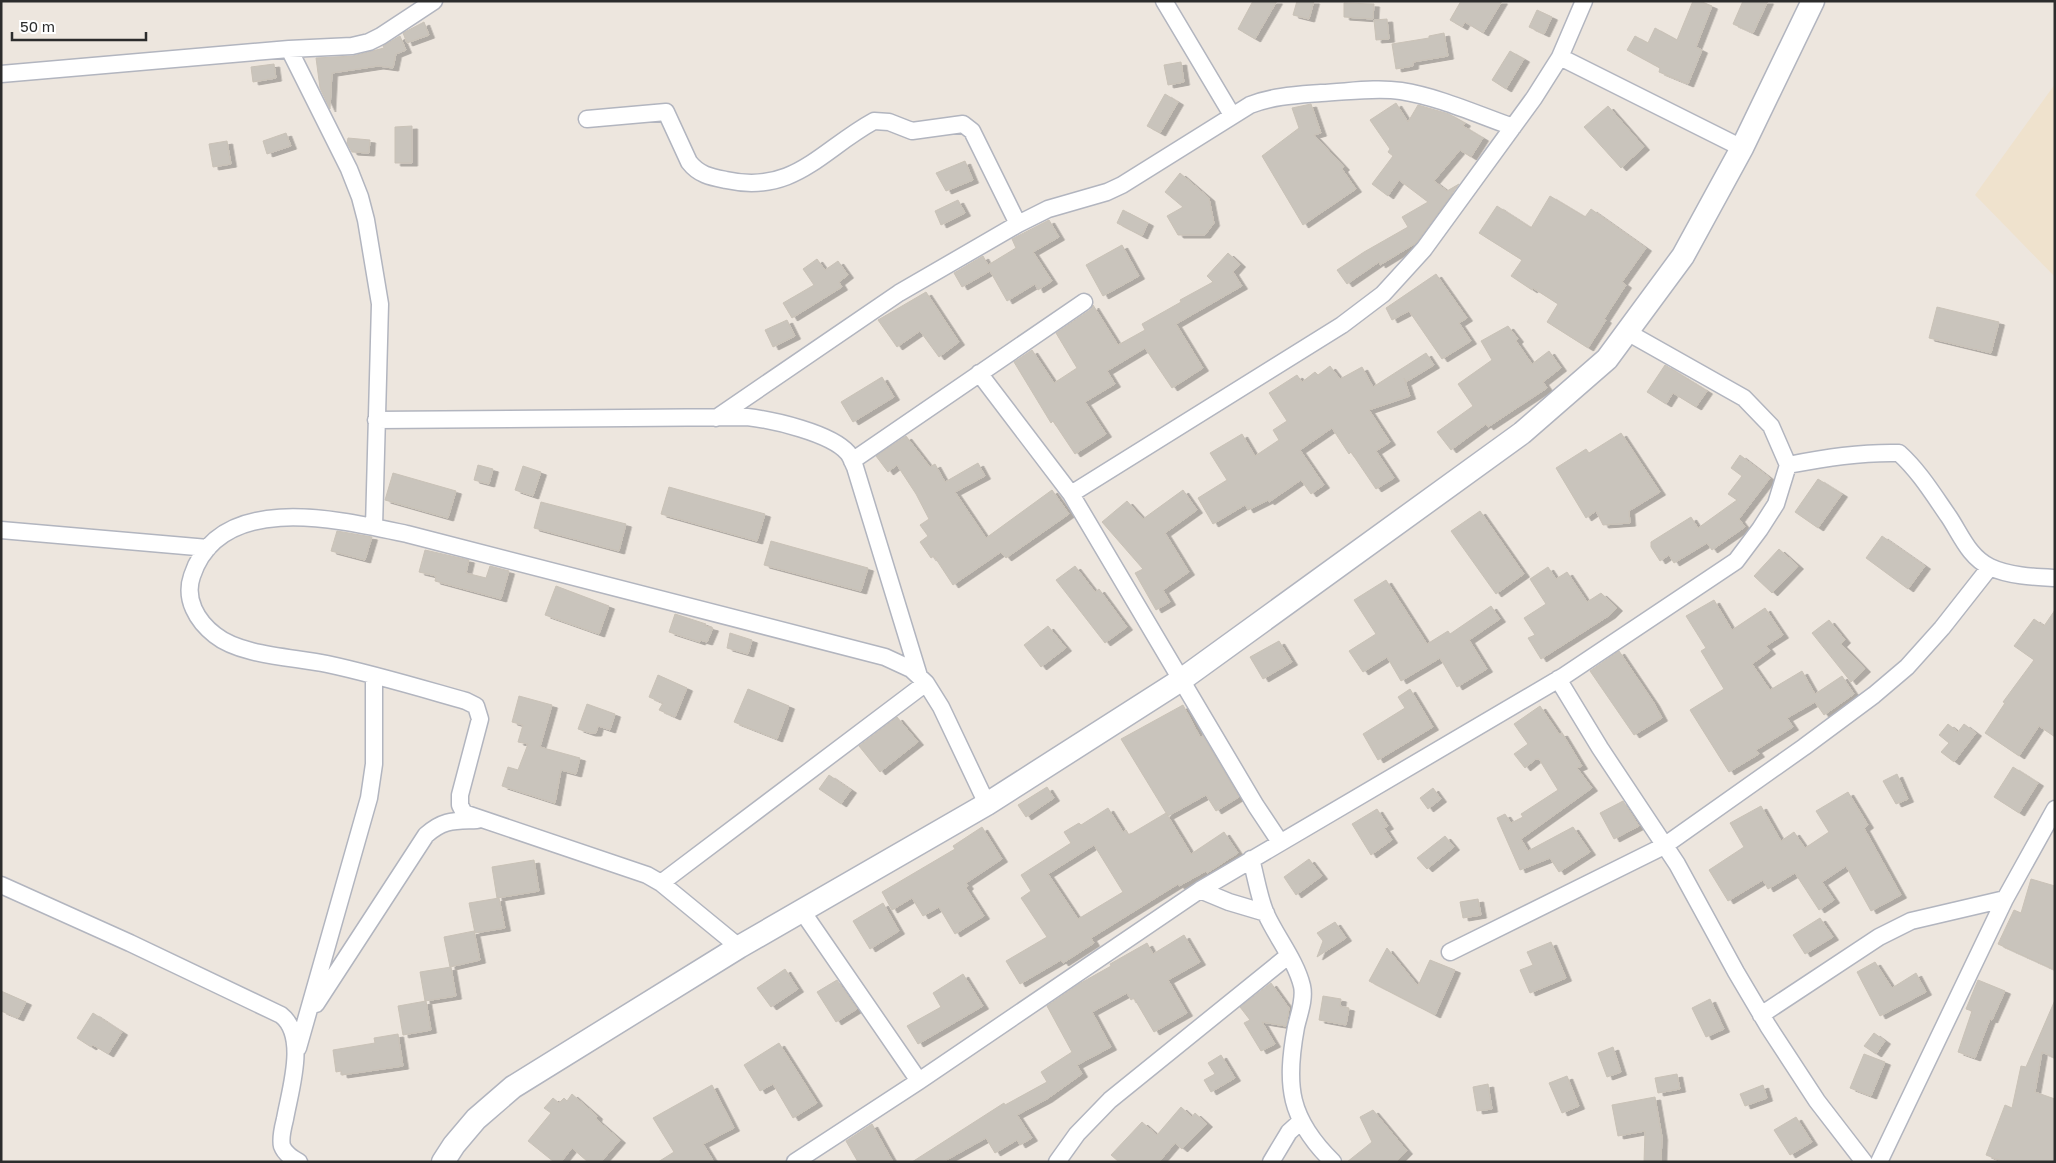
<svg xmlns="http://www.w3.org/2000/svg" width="2056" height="1163" viewBox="0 0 2056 1163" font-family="'Golos Text',sans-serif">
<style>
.education{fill:#efe2cd}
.building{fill:#c9c4bc;stroke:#c9c2b7;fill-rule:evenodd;filter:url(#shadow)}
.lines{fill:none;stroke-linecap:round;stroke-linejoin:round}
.street-casing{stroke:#b2b5bf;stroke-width:19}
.secondary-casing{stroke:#b2b5bf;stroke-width:25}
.street{stroke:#fff;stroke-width:16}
.secondary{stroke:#fff;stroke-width:22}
</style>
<defs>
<filter id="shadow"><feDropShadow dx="5.5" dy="3" stdDeviation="0" flood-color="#0004"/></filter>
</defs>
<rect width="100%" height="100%" fill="#ede6de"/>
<path class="education" d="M2055,84V277L1975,195Z"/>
<path class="building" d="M1253,1H1277L1255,39L1238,29Z
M1297,1H1314L1309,19L1293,15Z
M1461,1H1502L1483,33L1465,22L1462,27L1450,20Z
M1693,1H1700L1712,6L1696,47L1702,50L1688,84L1659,72L1660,68L1627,50L1635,36L1648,43L1655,28L1677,40Z
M1743,1H1768L1753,33L1733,24Z
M1344,3L1374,4L1373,19L1344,17Z
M1537,10L1552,17L1544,34L1529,27Z
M1387,19L1389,39L1376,40L1374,20Z
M424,22L429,35L407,43L403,33Z
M1444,33L1448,56L1413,62V66L1396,69L1392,44L1429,38V36Z
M400,36L406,50L396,54L393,68L378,66L332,73L330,109L320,88L316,58L353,56L384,48L383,46Z
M1510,51L1524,59L1506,89L1492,80Z
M1181,62L1184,82L1168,85L1164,65Z
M274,64L276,78L253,82L251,67Z
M1165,94L1178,102L1160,133L1147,126Z
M1396,103L1408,122L1418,105L1449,114L1465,123L1463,126L1483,138L1471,157L1460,150L1434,181L1447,191L1459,184L1416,243L1380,265L1379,262L1347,284L1337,270L1364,252L1408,227L1402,217L1428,202L1399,180L1388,196L1372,184L1393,156L1388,152L1390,149L1370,120Z
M1311,104L1321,133L1314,135L1344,167L1342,169L1356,189L1303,225L1262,156L1299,128L1292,108Z
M1608,106L1644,147L1621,168L1584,127Z
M412,126V163H395V127Z
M286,133L291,146L267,154L263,141Z
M348,138L370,140L369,153L352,152L347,143Z
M227,141L231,164L213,167L209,144Z
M965,161L973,180L946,191L936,173Z
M1180,173L1209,198L1214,223L1205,235H1178L1167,216L1183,207L1165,192Z
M1550,196L1585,217L1591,209L1646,248L1622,282L1626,285L1604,319L1606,320L1588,348L1547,322L1558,304L1533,288L1532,290L1511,276L1522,260L1479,233L1497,206L1531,228Z
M958,200L965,213L941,225L935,211Z
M1123,210L1148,223L1142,236L1117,223Z
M1049,220L1059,237L1033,252L1052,281L1038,290L1035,284L1007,301L990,271L962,287L954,273L983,256L988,265L1016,248L1012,239Z
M1122,245L1139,276L1103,296L1086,265Z
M1228,253L1240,264L1233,272L1242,286L1176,324L1203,368L1172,388L1145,348L1107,371L1115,384L1085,402L1106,434L1075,454L1053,421L1051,423L1014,362L1032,350L1054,383L1077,368L1056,333L1090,310L1093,305L1118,345L1145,330L1142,324L1181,302L1180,300L1213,282L1207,276Z
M817,259L825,270L838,261L848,275L839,282L842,287L792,318L783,303L814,285L803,269Z
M1436,274L1467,318L1459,323L1471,341L1442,359L1409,311L1392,320L1386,308Z
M926,292L959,342L939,357L920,331L897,347L878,320Z
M1937,307L1999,322L1991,353L1929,338Z
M787,320L795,336L773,347L765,330Z
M1508,326L1518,339L1516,341L1532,364L1549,351L1561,368L1543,382L1547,388L1488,427L1486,424L1451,450L1437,432L1473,406L1458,384L1492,360L1481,341Z
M1426,353L1434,365L1406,382L1404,378L1410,396L1369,410L1390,442L1376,451L1394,478L1376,489L1351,452L1349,454L1332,428L1300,450L1324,485L1311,494L1301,480L1269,502L1268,500L1248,510L1245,505L1213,524L1198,498L1227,480L1210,453L1242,434L1255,456L1279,440L1273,430L1287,421L1269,393L1297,375L1302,382L1315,372L1318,375L1330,366L1340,379L1362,367L1373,387Z
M1665,365L1707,391L1696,407L1673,393L1666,404L1647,392Z
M882,377L894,397L853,422L841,402Z
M1621,433L1660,492L1629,511L1630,523L1603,525L1596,511L1586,518L1556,468L1586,449L1589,453Z
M906,436L930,467L935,464L945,482L978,463L985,476L955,492L986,538L1052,490L1069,514L1006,558L1001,552L953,585L934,556L931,558L920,542L928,536L920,525L929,519L916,494L897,465L888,472L876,456Z
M1740,455L1770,478L1739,519L1745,527L1712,550L1707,543L1674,563L1669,555L1660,561L1651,547V542L1691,517L1698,528L1737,500L1728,494L1742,476L1731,468Z
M478,465L493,469L489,484L474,480Z
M523,466L541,472L533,496L515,490Z
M393,473L456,491L448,518L385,500Z
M1818,479L1842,494L1818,528L1795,512Z
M669,487L765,514L757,541L661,514Z
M1183,490L1197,510L1165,533L1189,572L1163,590L1170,602L1156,610L1135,573L1143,569L1102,522L1127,501L1143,519Z
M541,502L626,524L619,551L534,528Z
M1480,511L1524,574L1496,594L1451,531Z
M337,531L372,537L365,560L331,551Z
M1882,536L1925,566L1908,589L1866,558Z
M771,541L868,568L861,591L764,565Z
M1779,549L1798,566L1772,593L1754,576Z
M425,550L469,560L466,573L486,578L490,566L509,571L501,599L435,581L436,576L419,572Z
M1075,566L1095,592L1099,589L1127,627L1105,643L1056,580Z
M1548,567L1556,579L1567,572L1587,602L1601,593L1617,608L1610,615L1541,659L1528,638L1535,635L1524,618L1546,604L1530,579Z
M1386,580L1427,644L1448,631L1450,634L1491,606L1500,619L1469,640L1487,669L1457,687L1440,658L1401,681L1387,657L1363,672L1349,651L1376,634L1354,600Z
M556,586L609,606L599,634L545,615Z
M1714,600L1732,630L1765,608L1783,635L1766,646L1770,651L1752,664L1770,690L1802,671L1815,694L1842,676L1854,694L1824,715L1815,702L1787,718L1793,727L1756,750L1759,754L1729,772L1690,710L1724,689L1701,651L1706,648L1686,616Z
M2055,610V737L2039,726L2019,756L1985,733L2005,703L2003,702L2034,660L2014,646L2034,619L2044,626Z
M675,614L706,624L705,626L713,628L707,642L700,640V642L669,632Z
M1829,620L1845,640L1841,644L1865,669L1851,682L1812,633Z
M1048,626L1066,648L1041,667L1024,645Z
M730,633L752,640L748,654L727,648Z
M1279,641L1292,662L1263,679L1250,657Z
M1619,651L1654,703L1662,718L1634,735L1590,671Z
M658,675L687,688L675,717L659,710L663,703L649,697Z
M748,689L789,706L777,739L734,722Z
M1410,689L1433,727L1378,760L1363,734L1405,708L1398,697Z
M519,696L552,705L540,747L580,758L576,774L561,770L555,803L502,786L508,767L518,770L528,744L518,742L523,725L512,722Z
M587,704L615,714L610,730L598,726L596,733H590L578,729Z
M1183,705L1200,737L1203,736L1239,797L1216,811L1206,795L1168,816L1121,739Z
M1540,706L1559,734L1562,733L1582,766L1577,768L1592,788L1521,839L1528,851L1573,827L1590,852L1559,872L1550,858L1520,870L1497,818L1505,814L1511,823L1523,817L1521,814L1558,790L1539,759H1536L1525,768L1514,754L1528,744L1514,724Z
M897,717L918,742L880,772L859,746Z
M1948,724L1958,732L1964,724L1976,733L1954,762L1941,752L1949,743L1939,735Z
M2013,767L2038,783L2019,813L1994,797Z
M1897,774L1908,799L1896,804L1883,781Z
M829,775L851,790L841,804L819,789Z
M1047,787L1054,798L1026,817L1018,805Z
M1433,788L1441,799L1428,809L1420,798Z
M1848,792L1868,825L1864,828L1901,895L1871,911L1846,866L1822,882L1834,900L1819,910L1795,873L1768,889L1763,880L1728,901L1709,870L1744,847L1730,823L1761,806L1781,841L1794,832L1805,848L1829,832L1816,811Z
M1623,801L1639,826L1614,839L1600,813Z
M1108,808L1123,832L1126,830L1129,835L1166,813L1191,854L1224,832L1238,853L1207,873L1206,871L1179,886L1178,884L1091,938L1094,943L1063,963L1061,960L1020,984L1006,961L1047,937L1021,898L1031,891L1021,875L1071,843L1064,832L1079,823L1081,825ZM1094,845L1123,892L1078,919L1048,874Z
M1377,809L1388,826L1384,828L1392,840L1371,855L1352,824Z
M982,827L1002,859L966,883L968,886L966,888L984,916L955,934L939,907L923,916L912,898L892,910L882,892L955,849L953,846Z
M1445,836L1454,847L1427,869L1417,858Z
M1309,859L1322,876L1296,895L1284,877Z
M534,860L539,891L497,898L492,867Z
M2031,879L2055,886V970L1998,944L2014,910L2021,913Z
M499,898L505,928L475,933L469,903Z
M1478,899L1481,915L1463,918L1460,902Z
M883,903L899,931L870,949L853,921Z
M1820,918L1833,937L1805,954L1793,935Z
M1335,922L1346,938L1317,957L1323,941L1317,933Z
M474,931L480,960L450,967L444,937Z
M1184,935L1200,962L1168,980L1187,1013L1154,1032L1134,998L1131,1000L1127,993L1092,1012L1111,1047L1077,1065L1082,1074L1047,1099L1017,1115L1032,1138L1020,1145L1017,1140L995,1153L986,1138L943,1162H912L1004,1103L1005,1105L1047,1082L1041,1072L1072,1052L1047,1006L1079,984L1111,966L1110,964L1147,943L1153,954Z
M1551,942L1566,978L1530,993L1520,970L1533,965L1527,952Z
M1387,948L1418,986L1430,960L1455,970L1435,1015L1369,981Z
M1875,962L1892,988L1916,973L1926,992L1880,1016L1857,972Z
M451,967L456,996L425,1001L420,972Z
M785,969L798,989L771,1007L757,988Z
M963,974L983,1006L918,1044L907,1026L941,1007L933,993Z
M837,980L857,1009L836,1022L817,992Z
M1978,980L2005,991L1992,1020L1990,1019L1975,1058L1958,1052L1972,1011L1966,1009Z
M1271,983L1289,1008L1286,1026L1262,1022L1275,1044L1261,1051L1244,1023L1250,1020L1240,1007Z
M1,991L26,1002L18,1018L1,1011Z
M1323,996L1341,999L1340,1006L1349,1008L1346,1025L1319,1020Z
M1710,999L1724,1029L1706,1037L1692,1008Z
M2055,1000V1058L2042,1052L2035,1092L2055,1099V1162H2004L1986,1155L2005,1105L2012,1108L2021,1066L2026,1067Z
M426,1001L431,1030L403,1035L398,1006Z
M93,1013L122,1032L108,1054L93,1045L91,1047L77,1038Z
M1874,1033L1885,1041L1876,1054L1864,1046Z
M398,1034L403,1066L342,1075L341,1071L336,1072L333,1050L375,1043L374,1038Z
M779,1043L817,1103L793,1118L773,1084L760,1091L744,1065Z
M1613,1047L1621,1072L1607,1077L1598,1053Z
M1864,1054L1885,1062L1871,1096L1850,1088Z
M1221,1055L1235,1078L1211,1092L1204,1080L1215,1074L1208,1063Z
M1677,1074L1680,1089L1658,1093L1655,1078Z
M1567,1076L1579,1106L1562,1113L1549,1083Z
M1488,1084L1492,1109L1477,1111L1473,1087Z
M712,1085L734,1128L703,1144L714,1162H658L674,1152L653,1118Z
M1763,1085L1767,1098L1745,1106L1740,1094Z
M572,1094L597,1116L596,1119L620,1140L601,1162H588L572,1148L561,1162H554L528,1141L551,1113L544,1108L553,1098L559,1103L564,1098L567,1101Z
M1655,1097L1662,1137L1661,1162H1644L1645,1131L1618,1136L1612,1105Z
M1181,1107L1192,1117L1195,1113L1207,1124L1182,1149L1175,1143L1159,1162H1119L1111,1155L1142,1122L1157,1135Z
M1373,1110L1407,1151L1396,1162H1347L1372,1142L1360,1117Z
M1796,1117L1812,1142L1790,1155L1774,1130Z
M872,1124L893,1162H858L846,1141Z"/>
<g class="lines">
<defs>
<path id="street" d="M1164,1L1232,115
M289,49L349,169L360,197L366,220L380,304L374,527
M1560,57L1742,148
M1,74L289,49L352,46L369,42L381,36L434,1
M587,119L666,112L689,162C699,175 711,177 726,180C794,195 821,150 874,121L889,122L912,131L963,124L972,131L1018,224
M979,373L1071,494L1256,806L1280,842
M716,418L899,293L1018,224L1048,209L1107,192L1122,185L1250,105C1273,96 1296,95 1321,93C1347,92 1375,87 1401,91C1439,97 1476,114 1513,127
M376,420L747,417C773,420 831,433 848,453C851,457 853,463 855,467L919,676
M852,461L1084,302
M1788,465C1825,458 1861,452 1899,453C1919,471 1933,494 1949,517C1961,535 1969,557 1990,567C2009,576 2034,577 2055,578
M1071,494L1342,325L1383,294L1424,249L1534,98L1560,57L1584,1
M1,530L208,548
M1558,679L1600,748L1677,864L1736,972L1768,1026L1817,1101L1864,1162
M1251,859C1256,877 1259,898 1266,914C1277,938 1296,961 1302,986C1305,999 1299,1014 1296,1027C1285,1086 1289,1119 1333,1162
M661,883L926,683
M1,885L130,943L281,1015C308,1036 290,1090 285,1119C283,1127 280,1138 282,1146C285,1154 292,1158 299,1162
M1200,890L1229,902L1266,913
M802,911L919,1081
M739,947L661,883L647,875L464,813L460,805V795L480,719L476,706L466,701C420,688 374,674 327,664C294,657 241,656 215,635C197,621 184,599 192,576C220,490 341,520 407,534L885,657L911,669L926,683L941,707L987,804
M1450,952L1664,846L1804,747L1874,695L1907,667L1942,628L1990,567
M316,1004L426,835C444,819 455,821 477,820
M1761,1015L1879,937L1911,921L2005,899
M298,1048L369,798L374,764V676
M795,1162L919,1081L1200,890L1564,676L1736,561L1760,529L1776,504L1788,465L1771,426L1744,398L1627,332
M1057,1162L1077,1134L1110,1100L1288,956
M1271,1162L1289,1132L1300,1122
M1879,1162L2005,899L2055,809"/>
<path id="secondary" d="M443,1162L454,1145L476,1119L513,1087L739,947L987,804L1181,680L1522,433L1607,359L1683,256L1742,148L1813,1"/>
</defs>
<use href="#street" class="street-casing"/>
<use href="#secondary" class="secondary-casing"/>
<use href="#street" class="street"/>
<use href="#secondary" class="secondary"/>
</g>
<rect width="2056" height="1163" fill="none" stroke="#2c2c2c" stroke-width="5"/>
<path d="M12 32v8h134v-8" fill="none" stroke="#2c2c2c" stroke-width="2.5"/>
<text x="20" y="32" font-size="15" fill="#2c2c2c" stroke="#ffffff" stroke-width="4" paint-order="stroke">50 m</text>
</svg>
